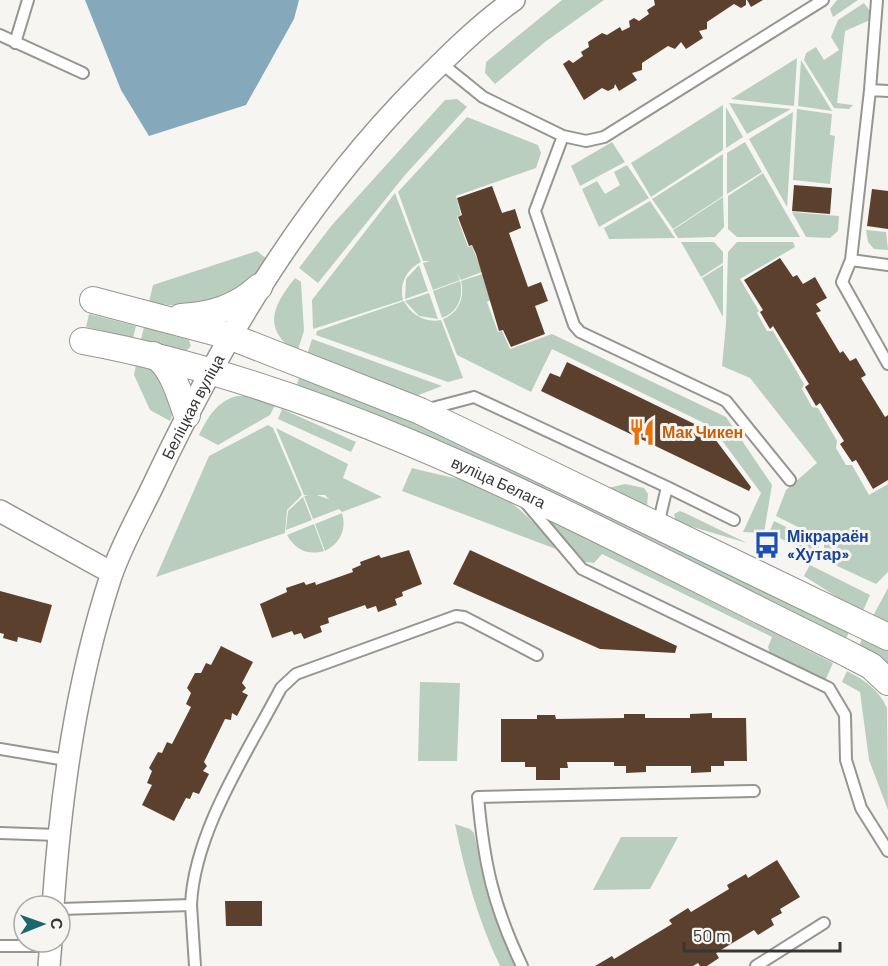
<svg xmlns="http://www.w3.org/2000/svg" width="888" height="966" viewBox="0 0 888 966" font-family="Barlow,sans-serif">
<style>
.green{fill:#b9cebe}
.water{fill:#85a9bb}
.building{fill:#5b402e}
.lines{fill:none;stroke-linecap:round;stroke-linejoin:round}
.service-casing{stroke:#969591;stroke-width:14}
.minor-casing{stroke:#969591;stroke-width:24}
.tertiary-casing{stroke:#969591;stroke-width:28}
.service{stroke:#fff;stroke-width:10}
.minor{stroke:#fff;stroke-width:21}
.tertiary{stroke:#fff;stroke-width:26}
.labels{text-anchor:middle;stroke-width:6;stroke-linejoin:round;paint-order:stroke}
.street-label{font-size:16px;fill:#373634;stroke:#f7f5f1}
.food-label{font-size:16px;font-weight:bold;fill:#c56008;stroke:#f7f5f1;text-anchor:start}
.transit-label{font-size:16px;font-weight:bold;fill:#164399;stroke:#f7f5f1;text-anchor:start}
</style>
<rect width="100%" height="100%" fill="#f7f5f1"/>
<path class="green" d="M562,0H604L545,42L495,84L485,73L486,62Z
M837,0H858L833,17L830,9Z
M864,3L870,11V20L845,31L837,103L853,105L849,109L834,108L804,60L806,53L816,47L824,60L839,50L831,37L838,20Z
M797,58L794,106L731,99Z
M801,60L832,111L798,106Z
M457,99L467,107L405,175L318,283L299,268L332,225L445,100Z
M729,103L791,109L747,134Z
M723,105V150L651,197L631,163Z
M726,107L743,137L726,148Z
M797,109L832,114L830,135L835,136L830,184L793,180Z
M793,112L787,207L749,139Z
M467,117L538,145L541,153L536,168L456,196L461,215L457,217L468,247L472,246L482,272L461,280L456,272L460,280L433,290L423,263L430,261H423L398,192Z
M612,142L625,162L580,186L571,166Z
M745,142L762,172L727,194V153Z
M723,154V196L673,229L652,199Z
M627,165L649,198L599,227L582,189L597,181L605,194L620,185L614,172Z
M763,173L800,237H737L728,229V196Z
M395,193L421,262C407,269 399,283 403,300L313,329L312,300Z
M723,197L724,227L715,237L678,238L673,230Z
M650,201L675,238L609,239L604,228Z
M792,212L839,216L838,231L830,238L806,237Z
M866,230L886,232L888,250L874,249L868,242Z
M681,242H714L723,252V263L701,277Z
M737,242H793L795,247L740,279L759,311L757,313L767,331H773L804,384L802,389L812,407L818,408L837,441L836,448L846,465H852L869,495L888,484V572L876,584L824,560V540L776,516L786,490L817,463L750,378L722,366L726,324L728,252Z
M257,251L268,260C242,300 194,312 149,302L153,285Z
M419,265L428,291L405,299L406,279Z
M723,265V317L702,278Z
M482,274L490,300L487,302L498,332L502,331L510,349L552,334L726,417L772,485L764,533L743,532L761,493L712,427L552,349L531,392L457,355L443,319C459,313 465,297 461,281Z
M295,278L301,282L304,331L297,353C261,328 273,306 295,278Z
M460,281C464,297 458,312 442,318L433,291Z
M429,293L438,319L419,316L405,301Z
M404,301C411,315 425,323 441,320L463,378L448,382L316,335L317,331Z
M89,314L136,326L133,338L86,327Z
M144,327L189,340L191,346L185,352L141,339Z
M312,339L442,386L411,398L306,358Z
M136,365C142,366 149,367 155,371C167,379 177,408 170,421L150,410L134,375Z
M299,378L360,399L455,440L849,632L845,641L296,387Z
M237,396H249L275,405L270,415L218,445L199,435C208,417 217,401 237,396Z
M282,409L356,442L351,452L278,419Z
M268,425L273,428L302,495L287,510L285,533L156,577L209,456Z
M276,428L348,464L343,478L382,497L342,512L325,495H304Z
M412,468C435,474 459,478 481,486C512,497 536,524 556,549L402,491Z
M625,484L644,488L648,494L647,508L608,488Z
M314,494L331,500L339,509L313,519L304,496Z
M303,497L312,520L286,530L288,511Z
M680,511L685,513L747,543L676,522L674,514Z
M342,513C347,530 340,543 325,551L315,524Z
M543,516L833,663L825,681L770,654L768,647L772,637L602,554L594,563L585,562Z
M774,521L819,543V557L769,533Z
M314,524L324,551C307,556 295,549 287,535Z
M810,565L870,595L862,613L804,576Z
M888,588V626L872,618Z
M862,639L888,651V664L859,646Z
M847,671C865,680 879,690 887,708L888,810L869,760L860,692L842,682Z
M420,682L460,683L457,761H418Z
M455,824L470,829L474,833L485,887L515,966H500C478,920 465,873 455,824Z
M621,837H678L650,889L593,890Z"/>
<path class="water" d="M85,0H299L294,19L246,105L149,136L121,90Z"/>
<path class="building" d="M654,0H746V5L741,8L734,4L707,22V29L699,31L703,38L686,49L681,42L675,49L668,46L642,63V70L632,73L637,80L619,91L615,84L614,88L608,91L602,88L584,100L563,64L569,60L573,63L583,56L581,52L589,47L588,42L602,33L607,35L620,27L622,31L630,27L629,21L634,18L639,21L649,14L647,10L655,5Z
M747,0H763L751,7Z
M794,185L832,188L830,214L792,211Z
M492,186L502,213L515,209L521,228L509,233L528,287L541,282L548,301L535,306L545,334L511,347L503,330L499,331L476,254L472,245L469,246L458,217L462,215L457,198Z
M872,189L888,191V229L867,226Z
M780,258L793,277L797,275L803,284L815,277L827,298L816,304L821,311L816,313L840,353L843,351L850,361L856,358L866,375L861,378L885,417L888,415V480L873,489L856,460L852,462L840,444L844,441L820,403L816,406L805,387L809,384L773,326L770,329L760,312L763,310L744,280Z
M567,362L709,431L751,487L749,491L541,391L550,373L560,377Z
M409,550L422,584L402,592L403,596L395,599L397,605L378,612L376,606L367,609L365,605L328,618L329,623L320,626L322,632L304,639L301,633L294,635L292,631L272,638L260,604L287,592L286,588L304,582L306,585L315,582L316,585L353,572L352,569L361,565L360,562L379,555L381,558Z
M470,550L677,646L675,653L600,649L453,584Z
M0,591L52,605L41,643L18,637L17,642L3,638L4,634L0,633Z
M221,646L253,662L242,683L246,688L242,692L248,695L237,716L232,713L231,720L225,719L204,762L207,766L203,771L209,774L199,794L193,792L190,799L186,798L174,821L142,805L152,785L147,783L152,771L149,768L158,752L162,753L167,742L172,744L191,707L186,704L191,693L187,688L195,673H201L206,663L211,665Z
M712,713V718H746L747,761H724V766H711V772L691,773V766H646V772L626,773V766H614V762H567L568,768H560V780H536V767H525V762H501V719H537V715H555L556,719L624,718V714H645V718H690V714Z
M777,860L800,897L780,909L782,913L771,919L774,925L758,935L754,930L716,953L719,958L707,966H700L698,963L693,966H595L612,956L614,959L672,924L669,920L688,908L691,912L729,889L727,885L746,874L748,878Z
M225,901H262V926H226Z"/>
<g class="lines">
<defs>
<path id="service" d="M877,0L870,90L851,260L888,265
M0,35L83,73
M15,43L28,0
M441,63L483,97L563,136L586,141L604,137L823,0
M870,90L888,91
M563,136L535,211L574,325L580,332L726,401L790,480
M851,260L842,282L888,364
M425,410L474,397L667,487L658,525
M667,487L734,520
M526,503L582,569L829,688L845,715L846,760L861,808L888,851
M0,749L66,760
M0,833L58,835
M191,905L195,966
M60,909L191,905C194,832 247,753 281,688L296,674L456,616L464,617L537,655
M0,946H51
M522,966C493,905 484,864 478,797L754,791
M756,966L824,923"/>
<g id="minor">
<path d="M0,511L112,573"/>
<path id="s1" d="M53,906C61,793 76,683 111,576C123,541 143,508 158,475C226,332 308,197 420,84C450,54 480,24 514,0"/>
<path d="M49,966L51,942"/>
</g>
<g id="tertiary">
<path d="M93,300L229,336L420,411L888,637"/>
<path d="M181,317C212,315 236,308 259,287"/>
<path id="s2" d="M83,341C355,391 600,533 846,653L871,666L888,682"/>
<path d="M153,355C172,364 180,397 187,415"/>
</g>
</defs>
<use href="#service" class="service-casing"/>
<use href="#minor" class="minor-casing"/>
<use href="#tertiary" class="tertiary-casing"/>
<use href="#service" class="service"/>
<use href="#minor" class="minor"/>
<use href="#tertiary" class="tertiary"/>
</g>
<defs>
<symbol id="restaurant-bare" viewBox="-9 -9 18 18"><path d="M-5-6h1v4h1v-4h1v4h1v-4h1v5L-1.5 .5V6h-2V.5L-5-1ZM5-6V6H3V1.5H1.5Q1.5-4 5-6Z" fill="#e8710a" stroke="#f7f5f1" stroke-width="2.5" paint-order="stroke"/></symbol>
<symbol id="bus-bare" viewBox="-9 -9 18 18"><path d="M-5-6H5V4H4V6H2V4H-2V6H-4V4H-5ZM-3.5-4V0h7V-4ZM-3.5 1.2v1.5H-2V1.2ZM2 1.2v1.5H3.5V1.2Z" fill="#1a4fb4" stroke="#f7f5f1" stroke-width="2.5" paint-order="stroke"/></symbol>
</defs>
<g fill-rule="evenodd">
<use href="#restaurant-bare" x="623" y="413" width="38" height="38"/>
<use href="#bus-bare" x="748" y="526" width="38" height="38"/>
</g>
<g class="labels">
<g class="street-label">
<text dy="6" stroke="none"><textPath href="#s1" startOffset="524">Беліцкая вуліца</textPath></text>
<text dy="6" stroke="none"><textPath href="#s2" startOffset="440">вуліца Белага</textPath></text>
</g>
<g class="food-label">
<text x="662" y="438">Мак Чикен</text>
</g>
<g class="transit-label">
<text x="787" y="542">Мікрараён<tspan x="787" dy="18">«Хутар»</tspan></text>
</g>
</g>
<g transform="translate(42 924) rotate(89)"><circle r="28" fill="#f7f5f1" stroke="#aaa9a5" stroke-width="1.5"/>
<path d="M0-4.5L10 22L0 15L-10 22Z" fill="#1a676d"/>
<text y="-9" font-size="16" font-weight="bold" text-anchor="middle" fill="#373634">С</text>
</g>
<path d="M684 942v9h156v-9" fill="none" stroke="#373634" stroke-width="3"/>
<text x="693" y="942" font-size="18" fill="#373634" stroke="#f7f5f1" stroke-width="4.5" paint-order="stroke">50 m</text>
</svg>
